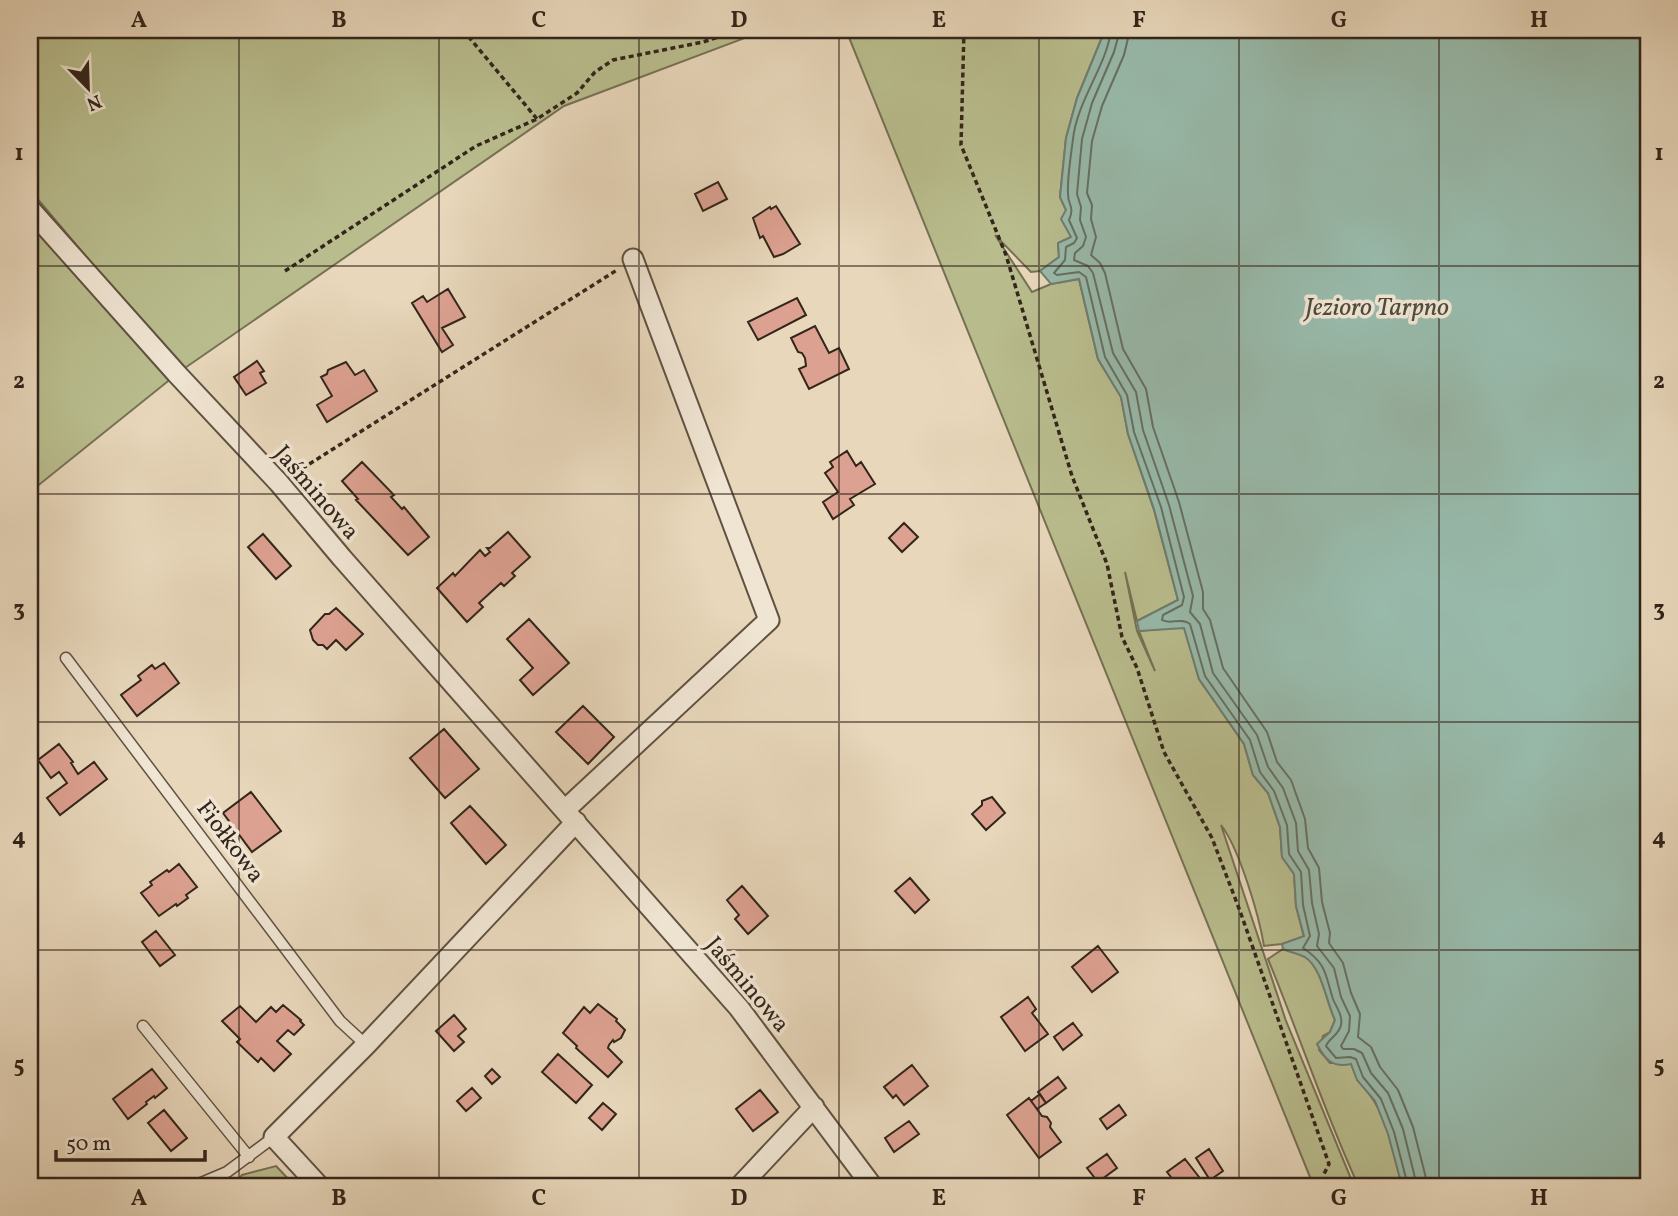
<svg xmlns="http://www.w3.org/2000/svg" width="1678" height="1216" viewBox="0 0 1678 1216" font-family="Vollkorn,serif">
<style>
.green{fill:#b9bd8e;stroke:#767154;stroke-width:2}
.water{fill:#98baab;stroke:#6f7e71;stroke-width:2}
.lines{fill:none;stroke-linecap:round;stroke-linejoin:round}
.shore{stroke:#657062;stroke-width:2}
.building{fill:#dda191;stroke:#32251a;stroke-width:2}
.service-casing{stroke:#605242;stroke-width:13}
.minor-casing{stroke:#605242;stroke-width:23}
.path{stroke:#32251a;stroke-width:3.5;stroke-dasharray:5 3.5;stroke-linecap:butt}
.service{stroke:#f0e5d3;stroke-width:10}
.minor{stroke:#f0e5d3;stroke-width:19}
.grid{fill:none;stroke:#32251a;stroke-width:2;stroke-opacity:0.55}
.labels{text-anchor:middle;stroke-width:7;stroke-linejoin:round;paint-order:stroke}
.street-label{font-size:24px;fill:#32251a;stroke:#f0e5d3}
.water-label{font-size:26px;font-style:italic;fill:#4c4a3e;stroke:#f0e5d3}
.neatline{fill:none;stroke:#32251a;stroke-width:2.5}
.grid-label{font-size:23px;text-anchor:middle;font-weight:bold;fill:#32251a}
</style>
<rect width="100%" height="100%" fill="#e8d7bb"/>
<filter id="stains"><feTurbulence type="fractalNoise" baseFrequency=".00286" numOctaves="4"/><feColorMatrix values="0 0 0 0 .2 0 0 0 0 .09 0 0 0 0 .02 0 0 0 .5 -.17"/></filter>
<radialGradient id="worn" r=".72"><stop offset=".6" stop-color="#630" stop-opacity="0"/><stop offset="1" stop-color="#630" stop-opacity=".3"/></radialGradient>
<path class="green" d="M30,30H766L564,106L182,370L30,190Z
M846,30H1105L1077,98L1066,138L1060,197L1066,210L1071,237L1058,243L1059,257L1040,271L1031,272L995,235L1032,292L1051,284L1079,279L1098,359L1121,397L1128,434L1154,510L1178,600L1137,621L1125,572L1137,631L1155,671L1139,631L1184,627L1199,679L1244,744L1253,775L1268,793L1280,827L1282,857L1294,874L1296,906L1304,937L1282,944L1264,946C1259,915 1239,848 1221,825L1286,1021L1354,1186H1298L1310,1177Z
M30,219L172,378L30,492Z
M1283,949C1290,952 1299,954 1305,957C1322,968 1326,1001 1335,1020L1330,1032L1323,1036L1319,1050L1330,1063H1351C1358,1083 1364,1085 1374,1101C1389,1125 1395,1159 1402,1186L1358,1185C1324,1111 1299,1034 1268,959Z
M276,1166L295,1186H232L242,1175Z"/>
<path class="water" d="M1105,30H1634L1648,53V1186H1402L1388,1134L1375,1101L1357,1080L1351,1064C1333,1068 1325,1060 1317,1044L1330,1032L1335,1020C1326,1001 1322,968 1305,957C1299,954 1290,952 1283,949L1282,944L1304,936L1296,906L1294,874L1282,857L1280,827L1268,793L1253,775L1244,744L1199,679L1184,628L1139,631L1137,621L1178,600L1154,509L1128,434L1121,397L1098,359L1079,279L1051,284L1040,271L1059,257L1058,243L1071,237L1061,219L1066,210L1060,197L1066,138L1077,98Z"/>
<g class="lines">
<path class="shore" d="M1111,30C1107,65 1077,101 1073,139C1071,155 1067,179 1068,194C1068,206 1075,206 1069,220L1077,238L1074,243L1066,247L1065,260L1054,273L1057,275L1079,272L1086,277L1105,357L1127,395L1134,432L1161,507L1184,597L1182,605L1163,615L1162,620C1170,625 1181,617 1190,624L1205,676L1250,740L1260,772L1274,791L1287,825L1289,854L1301,872L1303,905L1310,936L1303,948C1327,964 1325,974 1333,999C1336,1007 1343,1015 1341,1025C1339,1035 1329,1038 1326,1046L1336,1058L1350,1057L1356,1059L1363,1077L1381,1099L1394,1132L1408,1186
M1120,30L1114,52L1092,103L1082,139L1077,194L1081,207L1080,220L1086,237L1083,246L1075,253L1074,260L1088,266L1093,273L1113,353L1136,392L1143,430L1169,505L1193,596L1190,612L1200,624L1213,673L1257,735L1268,767L1283,788L1296,823L1298,851L1309,870L1312,903L1319,934L1317,946L1334,968L1341,997L1350,1016L1349,1031L1341,1046L1343,1049H1354L1362,1053L1371,1073L1388,1093L1403,1129L1417,1186
M1130,30L1124,55L1102,106L1092,141L1087,193L1092,205L1091,219L1096,237L1091,255L1100,263L1105,273L1123,349L1146,389L1153,427L1179,502L1203,592V609L1210,620L1223,668L1267,732L1277,762L1291,780L1305,819L1308,848L1319,868L1322,902L1330,933L1329,943L1343,963L1351,993L1360,1014L1358,1037L1371,1047L1380,1067L1398,1090L1413,1127L1428,1186"/>
</g>
<path class="building" d="M718,182L727,199L703,211L695,194Z
M776,206L800,244L783,254L774,257L763,236L760,238L753,218L770,207L771,209Z
M448,289L465,317L442,328L453,345L442,352L412,303L423,296L427,302Z
M797,298L806,315L758,340L748,322Z
M815,326L829,353L839,348L849,369L809,389L799,369L806,366L805,358L802,353L798,352L791,338Z
M257,361L264,371L260,373L266,383L246,395L234,377Z
M346,362L355,375L364,370L377,391L327,422L317,405L332,396L321,377L327,374L328,370Z
M847,451L856,466L861,462L875,484L850,499L854,505L833,519L823,502L838,492L825,473L833,467L830,462Z
M362,462L394,495L391,497L402,509L404,507L429,537L408,555L356,500L358,499L342,481Z
M904,523L918,537L902,552L889,538Z
M508,532L530,557L512,573L515,576L504,586L501,583L479,603L483,607L467,622L437,588L453,573L455,576L480,550L485,556L490,552L487,548H490Z
M263,534L291,566L276,579L248,547Z
M336,608L363,634L346,650L336,640L327,649L323,645H318L313,640L310,630L325,614H329Z
M529,619L569,663L533,695L520,680L533,668L507,639Z
M164,663L179,683L137,716L121,695L141,680L138,676L152,665L155,669Z
M583,706L614,737L588,764L556,732Z
M444,729L479,769L445,798L410,758Z
M59,744L73,762L71,763L78,774L94,762L107,779L60,815L47,798L67,783L59,772L51,778L38,760Z
M251,792L281,831L252,852L223,813Z
M992,797L1005,813L986,830L972,814L982,805V801Z
M470,806L506,845L486,864L451,823Z
M179,864L197,887L186,895L188,898L177,906L176,904L159,916L141,893L152,885L150,882L167,870L169,872Z
M910,878L929,900L915,913L895,891Z
M742,886L768,916L748,934L735,919L739,915L727,900Z
M156,931L175,955L160,966L142,942Z
M1098,946L1118,972L1092,992L1072,967Z
M1028,997L1036,1009L1032,1013L1048,1034L1025,1051L1001,1017Z
M598,1004L617,1019L616,1021L625,1030L621,1038L614,1042L613,1040L609,1045L608,1048L622,1062L608,1077L576,1048L577,1046L563,1033L584,1007L590,1013Z
M283,1005L301,1020L300,1021L304,1025L294,1035L288,1030L277,1041L291,1054L274,1071L261,1058L258,1062L237,1042L240,1039L222,1021L240,1006L256,1022L271,1007L276,1012Z
M454,1015L466,1029L458,1036L464,1042L454,1051L436,1031Z
M1073,1023L1082,1035L1063,1050L1054,1037Z
M558,1054L592,1085L576,1103L542,1072Z
M912,1065L928,1086L904,1105L896,1095L893,1098L884,1087Z
M152,1069L167,1088L155,1098L154,1096L146,1102L147,1104L128,1119L113,1099Z
M492,1069L500,1077L492,1084L485,1076Z
M1058,1077L1066,1088L1046,1103L1038,1092Z
M472,1088L481,1098L466,1111L457,1101Z
M760,1090L778,1112L753,1131L736,1109Z
M1040,1094L1046,1103L1037,1109L1031,1101Z
M1029,1098L1042,1116L1047,1117L1051,1123L1050,1127L1061,1142L1039,1158L1007,1115Z
M603,1103L616,1114L602,1130L589,1118Z
M1119,1105L1126,1115L1107,1129L1100,1119Z
M164,1110L187,1138L171,1151L148,1123Z
M909,1121L919,1134L894,1152L885,1138Z
M1209,1149L1223,1171L1210,1180L1196,1158Z
M1107,1154L1117,1168L1098,1182L1087,1168Z
M1185,1159L1199,1177L1187,1186H1178L1167,1172Z"/>
<g class="lines">
<defs>
<path id="service" d="M66,658L340,1021L366,1045
M143,1026L249,1157
M194,1186L227,1172L274,1137"/>
<path id="minor" d="M30,209L177,374L279,483L342,558L739,1008L872,1186
M565,810L769,620L633,259
M319,1186L274,1137L366,1045L576,822
M740,1186L814,1107"/>
</defs>
<use href="#service" class="service-casing"/>
<use href="#minor" class="minor-casing"/>
<path class="path" d="M463,30L537,119
M964,30L961,145L1006,255L1072,476L1107,564L1122,637L1137,668L1164,752L1212,838L1240,911L1329,1164L1324,1174L1326,1186
M285,271L476,146L537,119L577,93L595,72L613,60L703,42L740,30
M295,473L617,270"/>
<use href="#service" class="service"/>
<use href="#minor" class="minor"/>
</g>
<path class="grid" d="M239,30V1186M439,30V1186M639,30V1186M839,30V1186M1039,30V1186M1239,30V1186M1439,30V1186M30,266H1648M30,494H1648M30,722H1648M30,950H1648"/>
<g class="labels">
<g class="street-label">
<text transform="translate(317 492) rotate(49)" y="8">Jaśminowa</text>
<text transform="translate(231 841) rotate(53)" y="8">Fiołkowa</text>
<text transform="translate(748 984) rotate(50)" y="8">Jaśminowa</text>
</g>
<g class="water-label">
<text x="1377" y="315">Jezioro Tarpno</text>
</g>
</g>
<rect width="1678" height="1216" fill="none" stroke="#e8d7bb" stroke-width="77"/>
<g transform="translate(88 88) rotate(157)" stroke="#f0e5d3" stroke-width="5" paint-order="stroke">
<path d="M0-5L12 26L0 18L-12 26Z" fill="#32251a"/>
<text y="-10" font-size="19" font-weight="bold" text-anchor="middle" fill="#32251a">N</text>
</g>
<path d="M56 1150v10h149v-10" fill="none" stroke="#32251a" stroke-width="3.5"/>
<text x="66" y="1150" font-size="21" fill="#32251a" stroke="#f0e5d3" stroke-width="5" paint-order="stroke">50 m</text>
<rect x="38" y="38" width="1602" height="1140" class="neatline"/>
<g class="grid-label">
<text x="139" y="27">A</text>
<text x="339" y="27">B</text>
<text x="539" y="27">C</text>
<text x="739" y="27">D</text>
<text x="939" y="27">E</text>
<text x="1139" y="27">F</text>
<text x="1339" y="27">G</text>
<text x="1539" y="27">H</text>
<text x="19" y="160">1</text>
<text x="1659" y="160">1</text>
<text x="19" y="388">2</text>
<text x="1659" y="388">2</text>
<text x="19" y="616">3</text>
<text x="1659" y="616">3</text>
<text x="19" y="844">4</text>
<text x="1659" y="844">4</text>
<text x="19" y="1072">5</text>
<text x="1659" y="1072">5</text>
<text x="139" y="1205">A</text>
<text x="339" y="1205">B</text>
<text x="539" y="1205">C</text>
<text x="739" y="1205">D</text>
<text x="939" y="1205">E</text>
<text x="1139" y="1205">F</text>
<text x="1339" y="1205">G</text>
<text x="1539" y="1205">H</text>
</g>
<rect width="100%" height="100%" filter="url(#stains)"/>
<rect width="100%" height="100%" fill="url(#worn)"/>
</svg>
